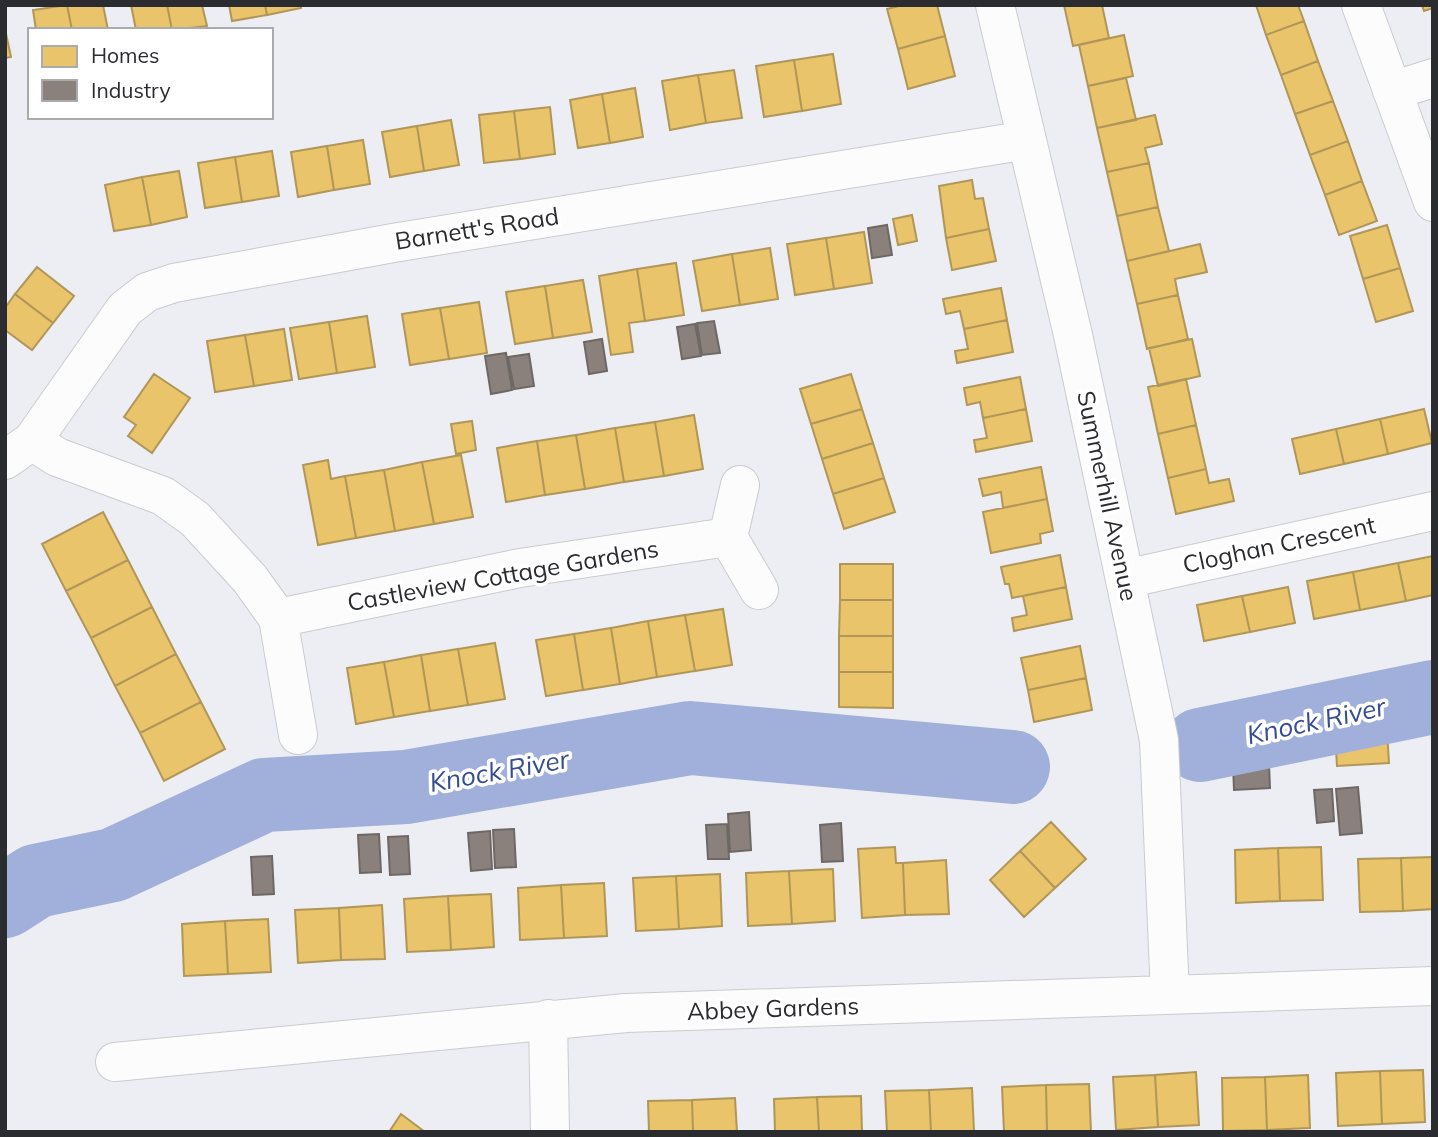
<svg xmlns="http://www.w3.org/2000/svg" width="1438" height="1137" viewBox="0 0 1438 1137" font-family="Mulish,sans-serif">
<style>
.homes{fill:#e9c46a;stroke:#b09658;stroke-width:2}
.industry{fill:#8a817c;stroke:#6e6865;stroke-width:2}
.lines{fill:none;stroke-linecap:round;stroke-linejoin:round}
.river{stroke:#a1b0da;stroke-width:74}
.minor-casing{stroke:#cacbcf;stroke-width:40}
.minor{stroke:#fcfcfd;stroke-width:38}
.labels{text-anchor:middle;stroke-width:7;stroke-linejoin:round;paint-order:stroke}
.street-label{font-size:24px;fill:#2b2c2f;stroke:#fff}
.water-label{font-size:26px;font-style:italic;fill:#374d92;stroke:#fff}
</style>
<rect width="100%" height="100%" fill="#eceef3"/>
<path class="homes" d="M67,5H103L108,30H72Z
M67,5L72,30H36L33,10Z
M131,5H167L172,30H136Z
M167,5H202L207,26L172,30Z
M229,5H265L267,15L232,21Z
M265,5H301V8L267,15Z
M903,5H937L945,36L898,49L887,9Z
M1064,5H1102L1109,38L1073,46Z
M1256,5H1298L1304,21L1266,35Z
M1422,5H1433V8L1424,11Z
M1304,21L1318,61L1281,75L1266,35Z
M5,29L11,57L5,58Z
M1124,35L1133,76L1088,86L1079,45Z
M945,36L955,76L908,89L898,49Z
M833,54L841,104L802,111L794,60Z
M794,60L802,111L764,117L756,66Z
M1318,61L1333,101L1295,114L1281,75Z
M734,70L742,118L706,123L698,75Z
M698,75L706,123L670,130L662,81Z
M1126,78L1136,120L1097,128L1088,86Z
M635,88L643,137L610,143L602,94Z
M602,94L610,143L578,148L570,100Z
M1333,101L1348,141L1310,155L1295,114Z
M550,107L555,154L520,159L514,111Z
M514,111L520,159L484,163L479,115Z
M1155,115L1162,144L1145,148L1149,163L1107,172L1097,128Z
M451,120L459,165L424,171L417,126Z
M417,126L424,171L390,177L382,132Z
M363,140L370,184L334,190L327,146Z
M1348,141L1362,181L1325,195L1310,155Z
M327,146L334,190L298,197L291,152Z
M272,151L279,196L242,202L235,157Z
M235,157L242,202L205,208L198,163Z
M1149,163L1158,207L1117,216L1107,172Z
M179,171L187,217L151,225L142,177Z
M142,177L151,225L114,231L105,185Z
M972,180L975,199L983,198L989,229L946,238L939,186Z
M1362,181L1377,221L1339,235L1325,195Z
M1158,207L1169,251L1127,261L1117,216Z
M912,215L917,241L898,245L893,219Z
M1387,225L1400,268L1363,279L1350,236Z
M989,229L996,261L952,270L946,238Z
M864,232L872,283L834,289L826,238Z
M826,238L834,289L795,295L787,244Z
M1200,244L1207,272L1175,279L1178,295L1137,304L1127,261Z
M770,248L778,299L740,305L732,254Z
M732,254L740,305L702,311L693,261Z
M676,263L684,315L645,321L637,269Z
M37,267L74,296L53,323L15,294Z
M1400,268L1413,311L1376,322L1363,279Z
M637,269L645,321L629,323L633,352L611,355L599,276Z
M583,280L592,332L553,338L545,286Z
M545,286L553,338L515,344L506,292Z
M1001,288L1007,320L964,329L960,311L946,314L943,299Z
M15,294L53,323L32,350L5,330V308Z
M1178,295L1188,339L1147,349L1137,304Z
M479,302L487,353L449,359L440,308Z
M440,308L449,359L410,365L402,314Z
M367,316L375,367L337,373L329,322Z
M1007,320L1013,352L957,363L955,351L968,349L964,329Z
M329,322L337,373L299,379L290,328Z
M284,329L292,380L254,386L245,335Z
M245,335L254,386L215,392L207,341Z
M1192,339L1200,376L1158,386L1149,348Z
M154,374L190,398L152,453L128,436L136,425L124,417Z
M851,374L862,409L811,424L800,389Z
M1020,377L1026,409L983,418L980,402L967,405L964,388Z
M1186,379L1196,425L1158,434L1148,387Z
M862,409L873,443L822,459L811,424Z
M1026,409L1032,441L976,452L974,440L987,438L983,418Z
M1424,409L1432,443L1388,454L1380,419Z
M694,415L703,469L664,476L655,422Z
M1380,419L1388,454L1344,464L1336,429Z
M472,421L476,450L456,454L451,424Z
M655,422L664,476L624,482L615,428Z
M1196,425L1206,469L1168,478L1158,434Z
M615,428L624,482L585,489L576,435Z
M1336,429L1344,464L1300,474L1292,439Z
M576,435L585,489L545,495L537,441Z
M537,441L545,495L506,502L497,448Z
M873,443L884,478L833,494L822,459Z
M461,455L473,517L434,524L422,462Z
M328,460L331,479L345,476L356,538L318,545L303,465Z
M422,462L434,524L395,531L384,470Z
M1041,467L1047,499L1003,508L1001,492L983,496L979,479Z
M1206,469L1209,483L1229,479L1234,501L1176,514L1168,478Z
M384,470L395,531L356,538L345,476Z
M884,478L895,512L844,529L833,494Z
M1047,499L1053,531L1040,534L1041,543L991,553L983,512Z
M103,512L128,560L66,591L42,544Z
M1060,555L1066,587L1012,598L1009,584H1005L1001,567Z
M1433,556V595L1406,601L1398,563Z
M128,560L152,607L91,638L66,591Z
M1398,563L1406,601L1360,610L1353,572Z
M840,564H893V600H840Z
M1353,572L1360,610L1314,619L1307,581Z
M1066,587L1072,619L1014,631L1012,618L1027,615L1023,596Z
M1288,587L1295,623L1250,632L1242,596Z
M1242,596L1250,632L1204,641L1197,605Z
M840,600H893V636H839Z
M152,607L176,654L115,686L91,638Z
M723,609L732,665L695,671L685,615Z
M685,615L695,671L657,677L648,621Z
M648,621L657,677L620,684L611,628Z
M611,628L620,684L583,690L574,634Z
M574,634L583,690L546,696L536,640Z
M839,636H893V672H839Z
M495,643L505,699L468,705L458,649Z
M1080,646L1086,678L1028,690L1021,658Z
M458,649L468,705L430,711L421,655Z
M176,654L201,702L140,733L115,686Z
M421,655L430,711L394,717L384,662Z
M384,662L394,717L356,724L347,668Z
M839,672H893V708L839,707Z
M1086,678L1092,710L1034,722L1028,690Z
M201,702L225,749L164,781L140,733Z
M1387,731L1389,763L1337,766L1335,734Z
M1051,822L1086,859L1055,888L1020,851Z
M895,847L896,863H903L905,915L862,918L858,849Z
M1321,847L1323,900L1280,901L1278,848Z
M1278,848L1280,901L1236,903L1235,850Z
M1020,851L1055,888L1024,917L990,880Z
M1433,857V909L1403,911L1401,858Z
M1401,858L1403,911L1360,912L1358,859Z
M946,860L949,914L905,915L903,863Z
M833,869L835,921L792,924L789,871Z
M789,871L792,924L748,926L746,873Z
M720,874L722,926L679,929L676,876Z
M676,876L679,929L636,931L633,878Z
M604,883L607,936L564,938L561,885Z
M561,885L564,938L520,940L518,888Z
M491,894L494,947L451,950L448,896Z
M448,896L451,950L407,952L404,899Z
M382,905L385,959L341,960L339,908Z
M339,908L341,960L298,963L295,910Z
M268,919L271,972L228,974L225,921Z
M225,921L228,974L184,976L182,924Z
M1423,1070L1425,1122L1382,1124L1380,1071Z
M1380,1071L1382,1124L1338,1126L1336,1073Z
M1196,1072L1199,1125L1158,1127L1155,1075Z
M1155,1075L1158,1127L1116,1130L1113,1077Z
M1308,1075L1310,1128L1267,1130L1265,1077Z
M1265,1077L1267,1130L1223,1131L1222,1078Z
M1089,1084L1091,1132H1047L1046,1085Z
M1046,1085L1047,1132H1004L1002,1087Z
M972,1088L974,1132H931L929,1090Z
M929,1090L931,1132H887L885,1091Z
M861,1096L862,1132H819L817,1097Z
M817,1097L819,1132H775L774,1099Z
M735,1098L737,1132H693L692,1100Z
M692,1100L693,1132H649L648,1101Z
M401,1114L425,1132H389Z"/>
<path class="industry" d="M887,225L892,255L872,258L868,228Z
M714,321L720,353L702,355L697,323Z
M695,324L701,356L682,359L677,327Z
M602,339L607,371L589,374L584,342Z
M506,353L512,390L491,394L485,356Z
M529,354L534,386L514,389L508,357Z
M1269,764L1270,788L1234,790L1233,766Z
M1358,787L1362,833L1340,835L1336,789Z
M1332,789L1334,821L1317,823L1314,790Z
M749,812L751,850L730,852L728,814Z
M841,823L843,861L822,862L820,825Z
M727,824L729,859H708L706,825Z
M514,829L516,867L495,868L493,830Z
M490,831L492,869L471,871L468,833Z
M379,834L381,872L360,873L358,835Z
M408,836L410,874L390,875L388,837Z
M272,856L274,894L253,895L251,857Z"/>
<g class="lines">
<path class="river" d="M1200,745L1433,697
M5,901L36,881L113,865L264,795L406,787L690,738L1013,767"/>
<defs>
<path id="minor" d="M995,5L1073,335L1159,740L1170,995
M1361,5L1433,202
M1392,91L1433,78
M32,441L57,457L163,496L195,519L250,579L278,618L298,735
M5,460L32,441L125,309L147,292L174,283L393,243L1027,140
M740,485L728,537L759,590
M1125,579L1433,511
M278,618L520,568L728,537
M548,1019L550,1132
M115,1062L626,1013L1433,986"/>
</defs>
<use href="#minor" class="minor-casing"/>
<use href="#minor" class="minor"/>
</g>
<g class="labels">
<g class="street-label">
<text transform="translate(477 229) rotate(-9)" y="8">Barnett's Road</text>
<text transform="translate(1107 496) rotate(78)" y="8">Summerhill Avenue</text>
<text transform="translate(1279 545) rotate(-12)" y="8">Cloghan Crescent</text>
<text transform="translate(503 576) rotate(-10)" y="8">Castleview Cottage Gardens</text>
<text transform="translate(773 1009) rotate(-2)" y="8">Abbey Gardens</text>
</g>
<g class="water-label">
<text transform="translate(1316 721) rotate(-12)" y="9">Knock River</text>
<text transform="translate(499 771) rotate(-10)" y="9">Knock River</text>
</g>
</g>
<rect width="1438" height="1137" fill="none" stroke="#2b2c2f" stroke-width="14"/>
<rect x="28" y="28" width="245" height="91" fill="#ffffff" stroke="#aaabac" stroke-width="2"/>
<rect x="42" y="46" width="35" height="21" fill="#e9c46a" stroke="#aaabac" stroke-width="2"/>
<text x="91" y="63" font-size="21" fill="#2b2c2f">Homes</text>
<rect x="42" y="80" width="35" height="21" fill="#8a817c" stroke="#aaabac" stroke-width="2"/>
<text x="91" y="98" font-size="21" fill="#2b2c2f">Industry</text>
</svg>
